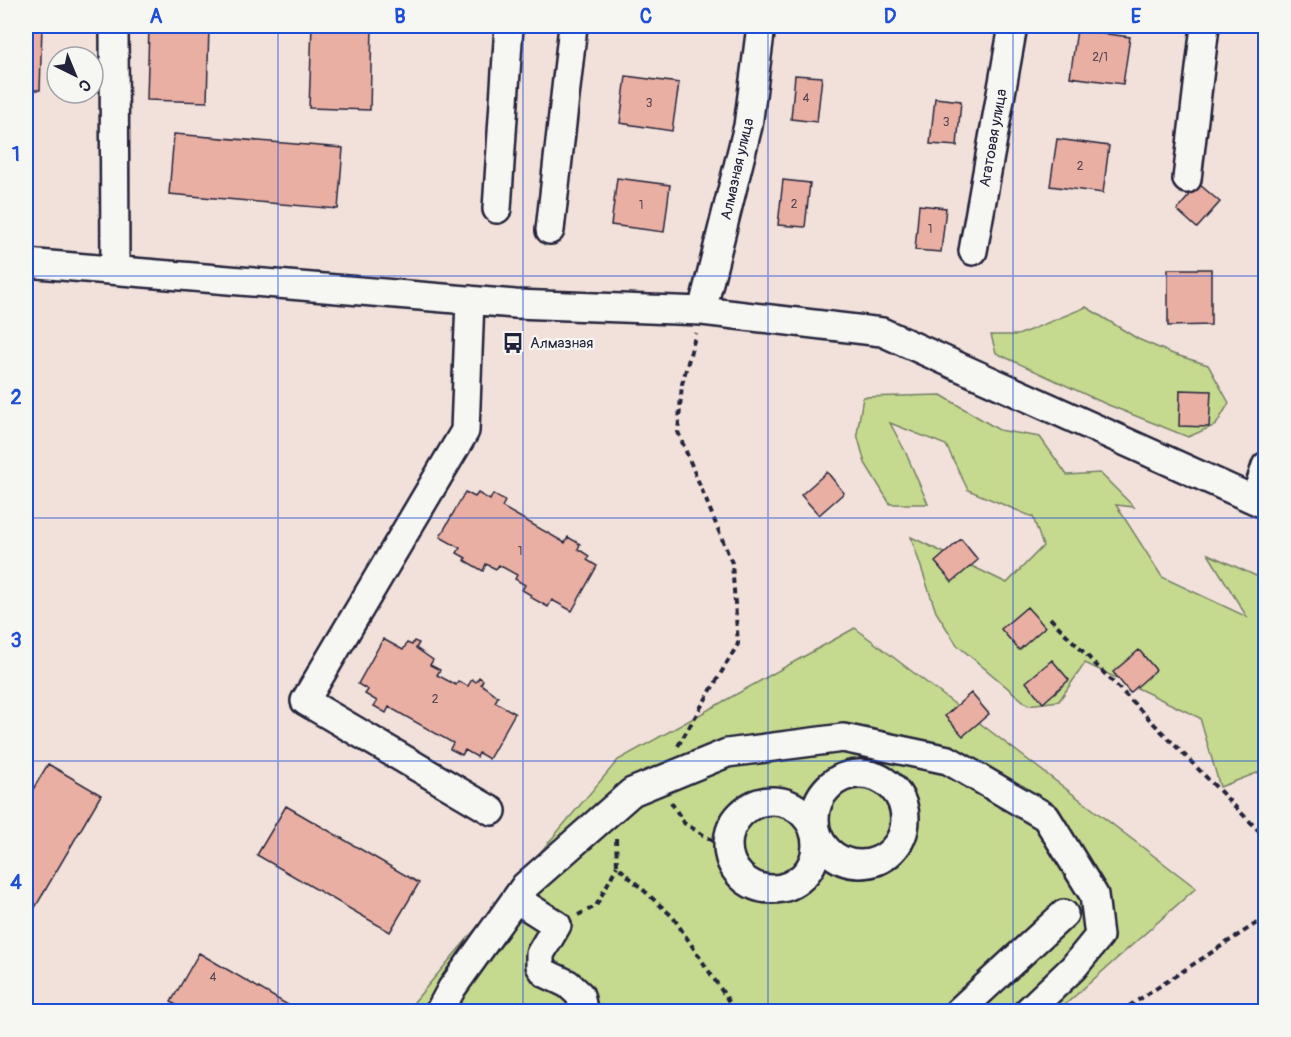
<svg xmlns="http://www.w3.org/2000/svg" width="1291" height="1037" viewBox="0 0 1291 1037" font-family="Pangolin,sans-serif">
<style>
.green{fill:#c5da8f;stroke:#747e65;stroke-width:1.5}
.building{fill:#e9afa3;stroke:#22223b;stroke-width:1.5}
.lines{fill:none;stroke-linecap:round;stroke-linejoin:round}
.minor-casing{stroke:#22223b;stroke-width:32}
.path{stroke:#22223b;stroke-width:4;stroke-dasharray:6 4.5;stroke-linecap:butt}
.minor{stroke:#f6f6f2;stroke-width:27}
.grid{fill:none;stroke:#1d4ed8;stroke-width:1.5;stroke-opacity:0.55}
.labels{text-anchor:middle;stroke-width:4.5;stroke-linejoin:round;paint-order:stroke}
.number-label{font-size:12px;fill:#544555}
.street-label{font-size:15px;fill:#22223b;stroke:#f6f6f2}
.poi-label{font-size:15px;fill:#22223b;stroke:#f6f6f2;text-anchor:start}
.neatline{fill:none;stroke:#1d4ed8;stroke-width:2}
.grid-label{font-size:20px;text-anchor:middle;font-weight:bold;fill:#1d4ed8}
</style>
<rect width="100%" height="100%" fill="#f2e1da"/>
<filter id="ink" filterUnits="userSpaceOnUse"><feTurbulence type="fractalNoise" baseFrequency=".0167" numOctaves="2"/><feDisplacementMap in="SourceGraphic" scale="12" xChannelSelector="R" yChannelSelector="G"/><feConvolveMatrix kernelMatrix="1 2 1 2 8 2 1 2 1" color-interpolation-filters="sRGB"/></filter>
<g filter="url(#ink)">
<path class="green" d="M1086,307L1138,339L1173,354L1208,365L1229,403L1216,425L1188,437L1106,404L996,353L991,335H1018Z
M941,395L999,430L1040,437L1067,475L1100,473L1134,507L1116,505L1162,577L1247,617L1208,554L1265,580V770L1220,787L1200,718L1085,663L1059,701L1028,705L957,645L936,612L911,537L1007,583L1043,546L1033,517L968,490L946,445L890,423L905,451L928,504H890L865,463L857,434L863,397Z
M855,628L1196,888L1058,1011L409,1012L414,1002L618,760Z"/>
<path class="building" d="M26,26H42L40,90H26Z
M149,26H209L207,102L147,100Z
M312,26H372L370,110L309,108Z
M940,26H967L966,33L940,30Z
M1077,30L1130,37L1123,84L1070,77Z
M795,75L822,77L817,122L791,119Z
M626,76L679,83L672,131L620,123Z
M935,98L961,101L957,146L930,144Z
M174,134L343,148L338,209L169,194Z
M1057,139L1109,146L1103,193L1050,186Z
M617,178L670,185L664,232L611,225Z
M783,180L810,183L805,227L778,225Z
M1199,184L1220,202L1197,228L1177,210Z
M919,205L946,208L941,252L915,250Z
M1168,269H1211V325L1168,326Z
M1180,390L1211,391L1209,427L1179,426Z
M827,472L844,493L819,515L801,495Z
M465,492L475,497L478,493L490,500L493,494L505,501L502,507L565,543L568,537L580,544L578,549L589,556L587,560L597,566L572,611L552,600L548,607L530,597L531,595L522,590L525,585L515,579L517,575L499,565L496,569L486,564L483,571L464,560L466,558L457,553L460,548L440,537Z
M961,539L978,560L952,582L935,562Z
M1027,607L1045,627L1019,650L1001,629Z
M383,639L403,650L407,643L412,645L414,641L419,643L416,648L433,660L430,665L440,670L437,675L456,685L458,681L468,686L472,679L476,682L479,677L483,680L481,684L498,697L495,702L515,713L489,759L479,753L477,757L465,750L462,755L450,749L453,743L389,707L386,713L374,706L377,701L365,694L368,690L358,684Z
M1139,650L1156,670L1130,693L1113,672Z
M1052,660L1069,680L1043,703L1026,682Z
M971,693L989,714L963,736L945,716Z
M48,764L101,795L26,923V801Z
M286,806L419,883L390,932L257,855Z
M199,953L300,1012H188L171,1002Z"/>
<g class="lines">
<defs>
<path id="minor" d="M114,26L115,270
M1187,179L1205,26
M497,209L509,26
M550,230L573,26
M973,251L1013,26
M26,263L515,304L702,311L882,332L1266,505
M470,300L465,431L305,701L492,811
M702,311L748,126L761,26
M1255,500L1266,466
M815 819a45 45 0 1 1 90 0a45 45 0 1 1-90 0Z
M728 845a44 44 0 1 1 88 0a44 44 0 1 1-88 0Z
M516,899L557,925L540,954V966L545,973L568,984L580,995L583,1009L581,1012
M439,1012L452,988L525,886L632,792L727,753L843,738L948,760L1046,817L1094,895L1099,936L1073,968L1027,1012
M958,1012L1064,914"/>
</defs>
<use href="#minor" class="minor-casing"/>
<path class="path" d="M1050,618L1266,838
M678,746L738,644L732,563L678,432L682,384L696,333
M671,802L684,823L728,850
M616,838L617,866L673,917L736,1012
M578,915L596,906L617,866
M1120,1012L1266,917"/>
<use href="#minor" class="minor"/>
</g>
</g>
<path class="grid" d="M278,26V1012M523,26V1012M768,26V1012M1013,26V1012M26,276H1266M26,518H1266M26,761H1266"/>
<defs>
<symbol id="bus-bare" viewBox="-9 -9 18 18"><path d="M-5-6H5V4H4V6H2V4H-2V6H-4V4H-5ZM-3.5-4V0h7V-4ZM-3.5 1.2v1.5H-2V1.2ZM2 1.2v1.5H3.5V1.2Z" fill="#22223b" stroke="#f6f6f2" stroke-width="2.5" paint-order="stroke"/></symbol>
</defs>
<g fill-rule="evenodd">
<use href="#bus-bare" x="498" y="328" width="30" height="30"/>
</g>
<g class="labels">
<g class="number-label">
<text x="1100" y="61">2/1</text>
<text x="806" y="102">4</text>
<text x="649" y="107">3</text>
<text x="946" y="126">3</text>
<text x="1080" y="170">2</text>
<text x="794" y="208">2</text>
<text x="641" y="209">1</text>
<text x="930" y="233">1</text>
<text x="520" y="555">1</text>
<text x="435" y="703">2</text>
<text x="213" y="981">4</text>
</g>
<g class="street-label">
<text transform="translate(993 138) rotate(-80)" y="5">Агатовая улица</text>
<text transform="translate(737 169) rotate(-77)" y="5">Алмазная улица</text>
</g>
<g class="poi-label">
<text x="530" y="348">Алмазная</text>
</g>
</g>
<rect width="1291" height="1037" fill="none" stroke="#f6f6f2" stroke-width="66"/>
<g transform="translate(75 75) rotate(137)"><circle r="28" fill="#f6f6f2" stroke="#a1a1a9" stroke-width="1.5"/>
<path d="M0-4.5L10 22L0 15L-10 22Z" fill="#22223b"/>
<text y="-9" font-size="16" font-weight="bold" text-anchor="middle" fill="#22223b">С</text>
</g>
<rect x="33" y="33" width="1225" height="971" class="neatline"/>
<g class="grid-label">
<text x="156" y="23">A</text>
<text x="400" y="23">B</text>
<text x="646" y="23">C</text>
<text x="890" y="23">D</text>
<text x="1136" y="23">E</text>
<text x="16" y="161">1</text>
<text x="16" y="404">2</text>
<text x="16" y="647">3</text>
<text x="16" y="889">4</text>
</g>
</svg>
